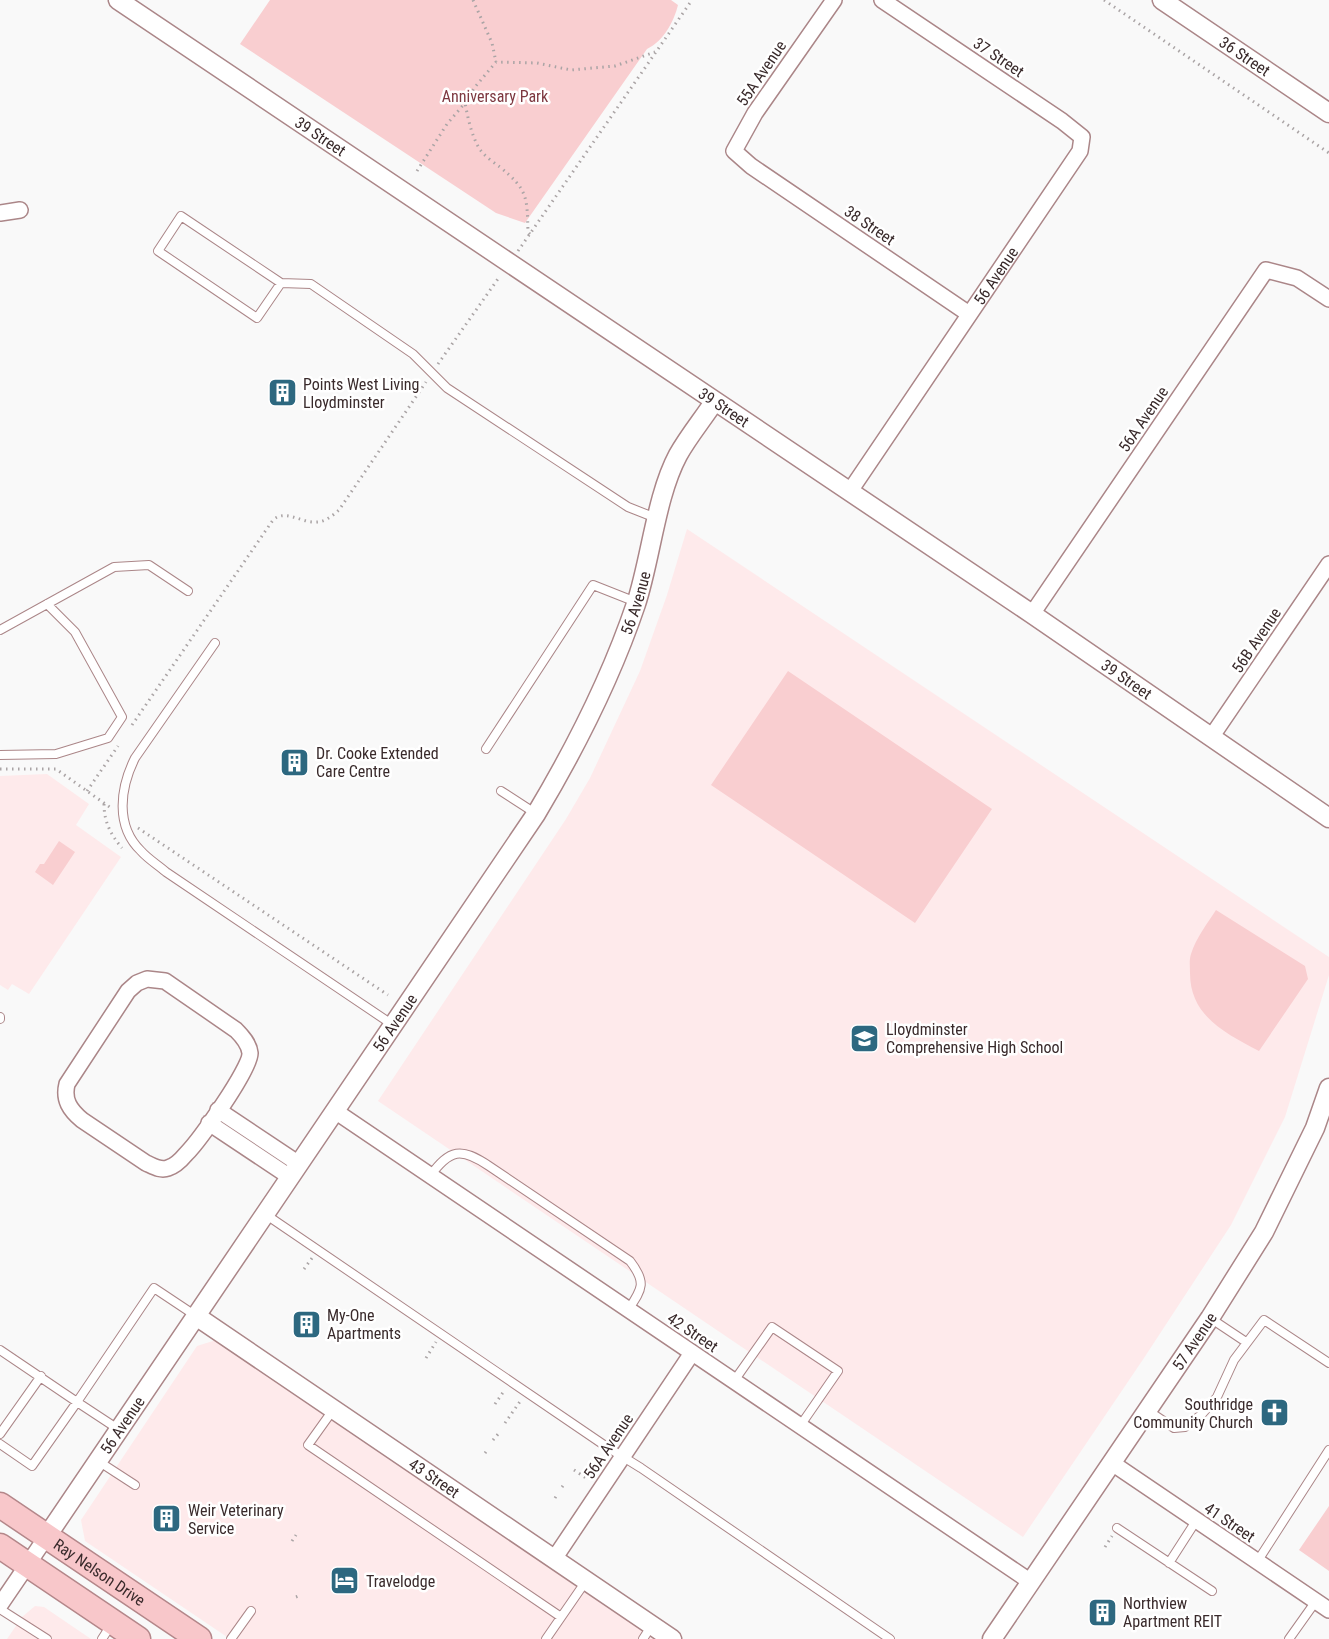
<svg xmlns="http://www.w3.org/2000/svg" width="1329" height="1639" viewBox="0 0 1329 1639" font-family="'Roboto Condensed',sans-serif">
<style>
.built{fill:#feeaeb}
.green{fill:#f9ced0}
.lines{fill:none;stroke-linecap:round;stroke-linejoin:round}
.service-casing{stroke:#ab8688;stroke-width:10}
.minor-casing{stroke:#ab8688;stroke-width:18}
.tertiary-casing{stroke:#ab8688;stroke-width:21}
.trunk-casing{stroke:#b4878a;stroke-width:27}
.path{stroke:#aaa4a5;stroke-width:3;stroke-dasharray:1.5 4.5;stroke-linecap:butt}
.service{stroke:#fff;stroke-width:8}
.minor{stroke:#fff;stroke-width:15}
.tertiary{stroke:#fff;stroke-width:18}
.trunk{stroke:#f8c7ca;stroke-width:24}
.labels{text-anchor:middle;stroke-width:5;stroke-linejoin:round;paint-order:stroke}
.street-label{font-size:16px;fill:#392a2b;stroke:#fff}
.park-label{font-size:16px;fill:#7d3840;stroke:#fff}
.poi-label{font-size:16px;fill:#392a2b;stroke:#fff;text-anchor:start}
</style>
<rect width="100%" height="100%" fill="#f9f9f9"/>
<path class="built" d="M687,529L1329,957V975L1285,1117L1231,1225L1144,1358L1023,1537L378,1101L566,819L590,778L640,671L667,595Z
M47,774L89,804L76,825L121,857L29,994L12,984L8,990L0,985V776Z
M216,1340L570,1582L655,1639H230L85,1541L81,1520L197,1346Z
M35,1606L44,1607L91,1639H7L22,1617Z"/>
<path class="green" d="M270,0H671L678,5C674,21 664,41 647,49L525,223L496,213L240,44Z
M788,671L992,809L915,923L711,785Z
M59,841L75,852L53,885L35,872L40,864H44Z
M1216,910L1305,966L1308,979L1259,1051C1225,1033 1190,1016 1190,973C1190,967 1189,960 1191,954C1196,938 1207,924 1216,910Z
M1329,1506V1571L1299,1550Z"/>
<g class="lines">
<defs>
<path id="service" d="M281,283L257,318L158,251L181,216L281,283L311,284L413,354L447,388L628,507L656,518
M0,630L114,567L149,565L188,591
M215,643L135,758C120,788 115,826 141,851C148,859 158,865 166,872L393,1025
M486,749L593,585L636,602
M0,755L56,754L108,738L122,717L75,632L47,604
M501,791L535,813
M0,1017V1019
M430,1176C450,1149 461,1147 489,1166L630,1261C647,1283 642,1289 628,1310
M265,1214L604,1445L641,1468L890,1639
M1210,1318L1246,1342
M0,1350L77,1402L154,1288L196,1316
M734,1381L772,1327L838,1371L800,1426
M333,1410L308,1445L561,1617
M1147,1410L1174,1428L1185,1427L1201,1415L1217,1397L1234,1360L1264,1320L1329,1363
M0,1434L41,1376
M0,1444L32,1466L77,1402L118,1429
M98,1461L135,1485
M1117,1528L1212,1591
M1257,1562L1329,1450
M1169,1563L1196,1521
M0,1609L47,1639
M102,1639L111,1625
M231,1639L251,1611
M546,1639L586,1581
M643,1639L652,1625
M1289,1639L1316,1601"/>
<g id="minor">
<path d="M834,0L755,113L734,151L751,166L969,314"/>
<path d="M0,213L20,210"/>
<path id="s1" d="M850,491L1080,151L1082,137L1062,121L882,0"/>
<path d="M1032,614L1266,270L1297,278L1329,299"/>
<path d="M1212,736L1329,564"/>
<path d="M147,979L165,981L236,1030C243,1037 249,1044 250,1053C251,1068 199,1141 186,1154C181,1160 175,1166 168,1168C160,1171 153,1166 146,1163L82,1120C70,1110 63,1100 67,1084L128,991L137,983Z"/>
<path d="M218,1110L299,1164"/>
<path d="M335,1111L1031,1582"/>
<path d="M209,1123L290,1177"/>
<path d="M1112,1463L1329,1610"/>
<path d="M554,1559L692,1353"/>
<path d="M0,1605L47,1536"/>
</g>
<g id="tertiary">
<path id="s2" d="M118,0L1032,614L1329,818"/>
<path id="s3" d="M1162,0L1329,113"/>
<path id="s4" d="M196,1316L672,1639"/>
<path id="s5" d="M47,1536L536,814C576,747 611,678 636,604C651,558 656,496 678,455C688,437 702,420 714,402"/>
<path id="s6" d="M992,1639L1210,1318L1264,1232L1315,1128L1329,1088"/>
</g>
<g id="trunk">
<path id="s7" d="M0,1505L199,1639"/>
<path d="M0,1546L138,1639"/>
</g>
</defs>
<use href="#service" class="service-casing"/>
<use href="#minor" class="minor-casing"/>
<use href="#tertiary" class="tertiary-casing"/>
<use href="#trunk" class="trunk-casing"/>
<path class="path" d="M473,0L492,43L496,62
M1104,0L1329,153
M417,171L447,124L465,103
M530,234L528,232C527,197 528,190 500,167C493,162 484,156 479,148C471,134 468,118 465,103L475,87L496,62L537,63L571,70L615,66L655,52
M518,251L692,0
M438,364L500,276
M132,725L273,520C285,509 300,522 314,522C324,523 332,516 339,510L426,382
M0,769H56L111,808
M87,791L118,746
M104,804C104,822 111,835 122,848
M138,828L388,995
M304,1269L312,1258
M426,1358L436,1342
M495,1404L504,1391
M505,1423L521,1400
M493,1440L499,1433
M485,1453L488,1449
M574,1470L586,1478
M562,1487L565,1483
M555,1498L557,1495
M292,1541L296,1535
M1105,1547L1112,1536
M296,1597L301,1595"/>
<use href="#service" class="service"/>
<use href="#minor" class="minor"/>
<use href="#tertiary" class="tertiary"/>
<use href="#trunk" class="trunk"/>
</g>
<defs>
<symbol id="building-square" viewBox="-11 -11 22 22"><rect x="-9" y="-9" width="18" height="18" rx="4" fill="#2d6880" stroke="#fff"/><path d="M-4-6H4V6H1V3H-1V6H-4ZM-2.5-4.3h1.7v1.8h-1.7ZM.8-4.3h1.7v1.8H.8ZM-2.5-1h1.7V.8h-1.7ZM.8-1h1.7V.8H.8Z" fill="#fff"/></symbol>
<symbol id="school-square" viewBox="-11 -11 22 22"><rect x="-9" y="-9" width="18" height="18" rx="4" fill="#2d6880" stroke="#fff"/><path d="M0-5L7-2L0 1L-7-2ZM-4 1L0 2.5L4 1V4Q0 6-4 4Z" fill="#fff"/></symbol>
<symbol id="church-square" viewBox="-11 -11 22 22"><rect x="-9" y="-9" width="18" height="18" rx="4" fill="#2d6880" stroke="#fff"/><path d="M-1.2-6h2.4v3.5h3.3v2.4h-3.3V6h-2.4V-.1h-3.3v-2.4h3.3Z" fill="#fff"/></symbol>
<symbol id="hotel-square" viewBox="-11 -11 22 22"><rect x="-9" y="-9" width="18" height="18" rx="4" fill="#2d6880" stroke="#fff"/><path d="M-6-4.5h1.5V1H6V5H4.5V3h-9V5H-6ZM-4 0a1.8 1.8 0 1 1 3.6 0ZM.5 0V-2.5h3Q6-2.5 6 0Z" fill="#fff"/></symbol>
</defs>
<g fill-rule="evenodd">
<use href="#building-square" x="266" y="376" width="33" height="33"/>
<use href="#building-square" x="278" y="746" width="33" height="33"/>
<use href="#school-square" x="848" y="1022" width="33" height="33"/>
<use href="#building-square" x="290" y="1308" width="33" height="33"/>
<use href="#church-square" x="1258" y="1396" width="33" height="33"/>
<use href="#building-square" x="150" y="1502" width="33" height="33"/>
<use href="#hotel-square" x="328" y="1564" width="33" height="33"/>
<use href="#building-square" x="1086" y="1596" width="33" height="33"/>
</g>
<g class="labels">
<g class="street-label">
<text transform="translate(999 57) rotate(34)" y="6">37 Street</text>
<text dy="6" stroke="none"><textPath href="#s3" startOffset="100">36 Street</textPath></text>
<text transform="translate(761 73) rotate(-56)" y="6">55A Avenue</text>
<text dy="6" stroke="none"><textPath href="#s2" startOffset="244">39 Street</textPath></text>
<text transform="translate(870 225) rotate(34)" y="6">38 Street</text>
<text dy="6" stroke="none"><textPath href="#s1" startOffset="260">56 Avenue</textPath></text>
<text dy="6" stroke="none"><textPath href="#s2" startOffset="730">39 Street</textPath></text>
<text transform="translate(1143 419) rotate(-56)" y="6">56A Avenue</text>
<text dy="6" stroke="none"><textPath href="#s5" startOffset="1106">56 Avenue</textPath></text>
<text transform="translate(1256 640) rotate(-56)" y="6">56B Avenue</text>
<text dy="6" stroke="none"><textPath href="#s2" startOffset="1216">39 Street</textPath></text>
<text dy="6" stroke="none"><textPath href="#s5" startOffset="620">56 Avenue</textPath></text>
<text transform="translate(693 1332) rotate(34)" y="6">42 Street</text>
<text dy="6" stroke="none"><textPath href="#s6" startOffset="360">57 Avenue</textPath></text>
<text dy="6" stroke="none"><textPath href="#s5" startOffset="134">56 Avenue</textPath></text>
<text transform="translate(608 1446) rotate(-56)" y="6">56A Avenue</text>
<text dy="6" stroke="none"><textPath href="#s4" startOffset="288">43 Street</textPath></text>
<text transform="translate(1230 1522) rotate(34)" y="6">41 Street</text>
<text dy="6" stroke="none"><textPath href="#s7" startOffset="120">Ray Nelson Drive</textPath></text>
</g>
<g class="park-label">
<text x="495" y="102">Anniversary Park</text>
</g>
<g class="poi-label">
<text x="303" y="390">Points West Living<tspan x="303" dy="18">Lloydminster</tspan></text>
<text x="316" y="759">Dr. Cooke Extended<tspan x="316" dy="18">Care Centre</tspan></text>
<text x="886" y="1035">Lloydminster<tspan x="886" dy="18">Comprehensive High School</tspan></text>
<text x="327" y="1321">My-One<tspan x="327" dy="18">Apartments</tspan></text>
<text x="1253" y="1410" text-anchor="end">Southridge<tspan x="1253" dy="18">Community Church</tspan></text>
<text x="188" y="1516">Weir Veterinary<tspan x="188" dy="18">Service</tspan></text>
<text x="366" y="1587">Travelodge</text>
<text x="1123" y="1609">Northview<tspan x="1123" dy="18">Apartment REIT</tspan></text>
</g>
</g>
</svg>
